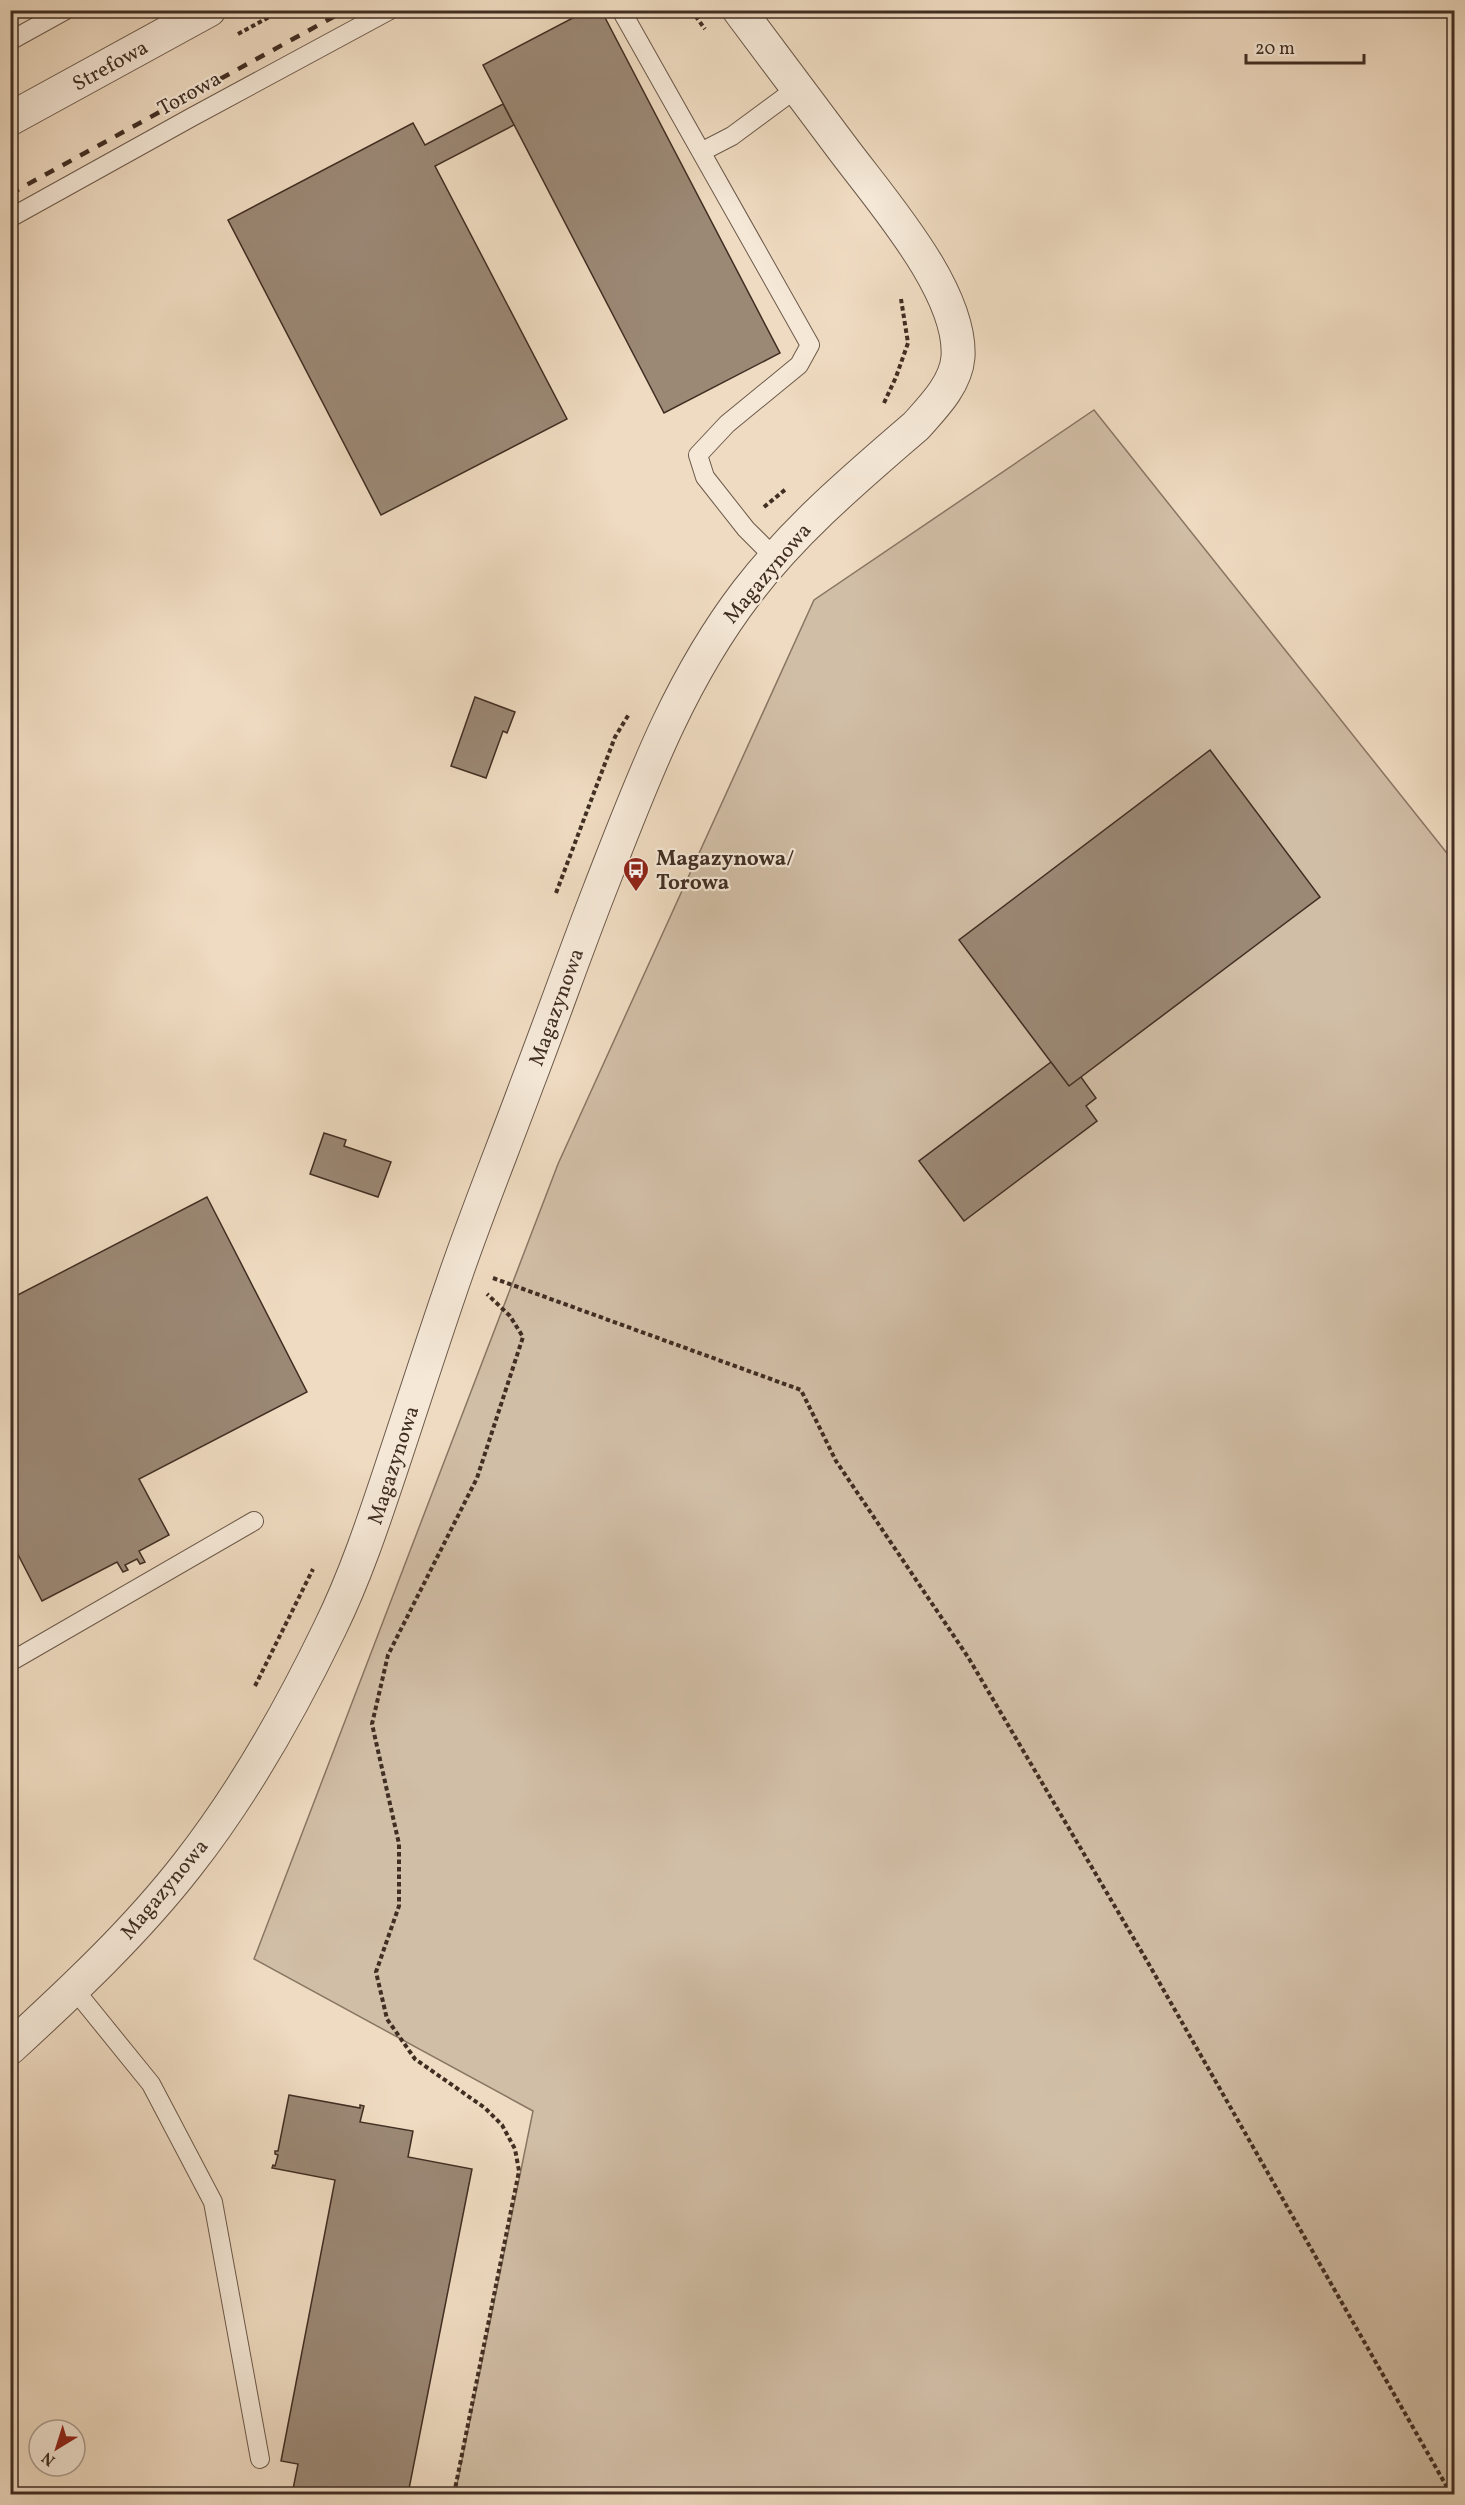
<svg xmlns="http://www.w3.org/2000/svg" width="1465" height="2505" viewBox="0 0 1465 2505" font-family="Vollkorn,serif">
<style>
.green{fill:#d1bea6;stroke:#897664;stroke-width:1.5}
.building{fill:#9b8875;stroke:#412e23;stroke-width:1.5}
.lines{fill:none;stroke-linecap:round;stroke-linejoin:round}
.lane-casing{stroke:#6c594a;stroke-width:20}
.street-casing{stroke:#6c594a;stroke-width:35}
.path{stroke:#412e23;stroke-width:4;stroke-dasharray:4.5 3;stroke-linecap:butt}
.lane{stroke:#f5e8d7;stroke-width:18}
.street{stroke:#f5e8d7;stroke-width:33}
.rail{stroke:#412e23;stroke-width:4.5;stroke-dasharray:10 10;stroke-linecap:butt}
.labels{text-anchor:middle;stroke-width:4.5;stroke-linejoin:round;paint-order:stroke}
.street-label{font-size:21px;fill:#412e23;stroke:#f5e8d7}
.poi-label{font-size:21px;font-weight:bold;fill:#412e23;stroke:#f5e8d7;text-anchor:start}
</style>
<rect width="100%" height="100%" fill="#efdbc1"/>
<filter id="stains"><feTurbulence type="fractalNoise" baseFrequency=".00333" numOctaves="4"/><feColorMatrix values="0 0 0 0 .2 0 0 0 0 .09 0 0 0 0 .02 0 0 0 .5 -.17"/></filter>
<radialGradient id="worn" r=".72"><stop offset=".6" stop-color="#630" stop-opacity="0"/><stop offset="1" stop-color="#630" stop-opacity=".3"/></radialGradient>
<path class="green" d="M1094,410L1454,862V2494H455L533,2111L254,1959L558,1164L814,600Z"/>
<path class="building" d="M588,10H601L780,353L664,413L483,65Z
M503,104L514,125L435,166L567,419L381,515L228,220L413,123L425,145Z
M475,697L515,712L507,733L503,731L486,778L451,766Z
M1210,750L1320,897L1069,1086L959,940Z
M1051,1062L1069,1086L1081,1077L1096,1098L1086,1106L1097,1121L964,1221L919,1161Z
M324,1133L346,1140L344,1146L391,1162L378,1197L310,1174Z
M207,1197L307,1392L139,1479L169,1535L139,1551L145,1562L140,1564L137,1559L125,1565L128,1570L123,1572L117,1562L42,1601L13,1545L10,1546V1299Z
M289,2095L360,2108V2105L364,2106L360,2122L413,2131L408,2157L472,2169L408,2494H292L298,2464L281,2461L335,2180L272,2168L273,2165L275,2166L278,2155L275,2154V2151H278Z"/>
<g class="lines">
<defs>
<path id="lane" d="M621,10L810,345L799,365L727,424L698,455L705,477L746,529L775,558
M10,41L66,10
M701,152L732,136L797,88
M10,218L192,117L390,10
M10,1662L254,1521
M74,1989L151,2084L213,2202L260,2459"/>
<path id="street" d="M10,119L209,10
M10,2048C73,1990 136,1931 188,1864C245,1791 290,1711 330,1628C355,1577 373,1523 391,1469C413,1403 434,1337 457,1271C479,1208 504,1146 527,1084C552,1019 575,953 600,889C641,784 678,682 747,592C795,529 856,478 916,426C933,407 956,384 958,357C962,291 881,200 843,149C809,103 774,57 739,10"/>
</defs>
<use href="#lane" class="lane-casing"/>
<use href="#street" class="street-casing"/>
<path class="path" d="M691,10L705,29
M238,34L282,10
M884,403L896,377L908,343L901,299
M764,507L786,489
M556,893L615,737L629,714
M493,1278L801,1390L836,1461L968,1657L1147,1961L1451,2494
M255,1686L313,1569
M454,2494L519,2171L515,2149L502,2125L485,2108L415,2059L387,2019L376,1972L399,1906V1844L372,1724L388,1655L477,1478L523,1337L510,1316L487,1294"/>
<use href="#lane" class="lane"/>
<use href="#street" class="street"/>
<path class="rail" d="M10,194L346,10"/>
</g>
<defs>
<symbol id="bus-pin" viewBox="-11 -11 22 30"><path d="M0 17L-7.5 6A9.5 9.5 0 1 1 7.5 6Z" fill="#8f2418" stroke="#f5e8d7"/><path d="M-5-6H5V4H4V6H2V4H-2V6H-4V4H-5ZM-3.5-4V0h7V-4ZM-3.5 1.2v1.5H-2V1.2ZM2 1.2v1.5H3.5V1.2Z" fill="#fff"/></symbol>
</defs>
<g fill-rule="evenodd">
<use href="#bus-pin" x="621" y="855" width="30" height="40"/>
</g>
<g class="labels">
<g class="street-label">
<text transform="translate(110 65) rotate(-29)" y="7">Strefowa</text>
<text transform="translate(189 93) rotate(-29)" y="7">Torowa</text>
<text transform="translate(767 573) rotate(-50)" y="7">Magazynowa</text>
<text transform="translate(556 1007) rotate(-70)" y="7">Magazynowa</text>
<text transform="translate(393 1465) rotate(-72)" y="7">Magazynowa</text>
<text transform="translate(164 1889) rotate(-50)" y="7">Magazynowa</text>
</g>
<g class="poi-label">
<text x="656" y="865">Magazynowa/<tspan x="656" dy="24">Torowa</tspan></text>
</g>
</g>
<rect width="1465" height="2505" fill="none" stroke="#efdbc1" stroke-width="36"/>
<rect x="12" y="12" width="1441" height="2481" fill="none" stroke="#412e23" stroke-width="3"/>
<rect x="18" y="18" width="1429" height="2469" fill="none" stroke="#412e23" stroke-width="1.5"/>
<g transform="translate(57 2448) rotate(218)"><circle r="28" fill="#f5e8d7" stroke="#ad9e8f" stroke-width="1.5"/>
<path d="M0-4.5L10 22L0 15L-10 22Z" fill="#8f2418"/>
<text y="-9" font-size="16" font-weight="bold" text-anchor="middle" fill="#412e23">N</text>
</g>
<path d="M1246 54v9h118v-9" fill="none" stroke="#412e23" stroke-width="3"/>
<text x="1255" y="54" font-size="18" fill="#412e23" stroke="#f5e8d7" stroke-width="4.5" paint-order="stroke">20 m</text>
<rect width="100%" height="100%" filter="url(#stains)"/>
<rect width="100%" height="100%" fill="url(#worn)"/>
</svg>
